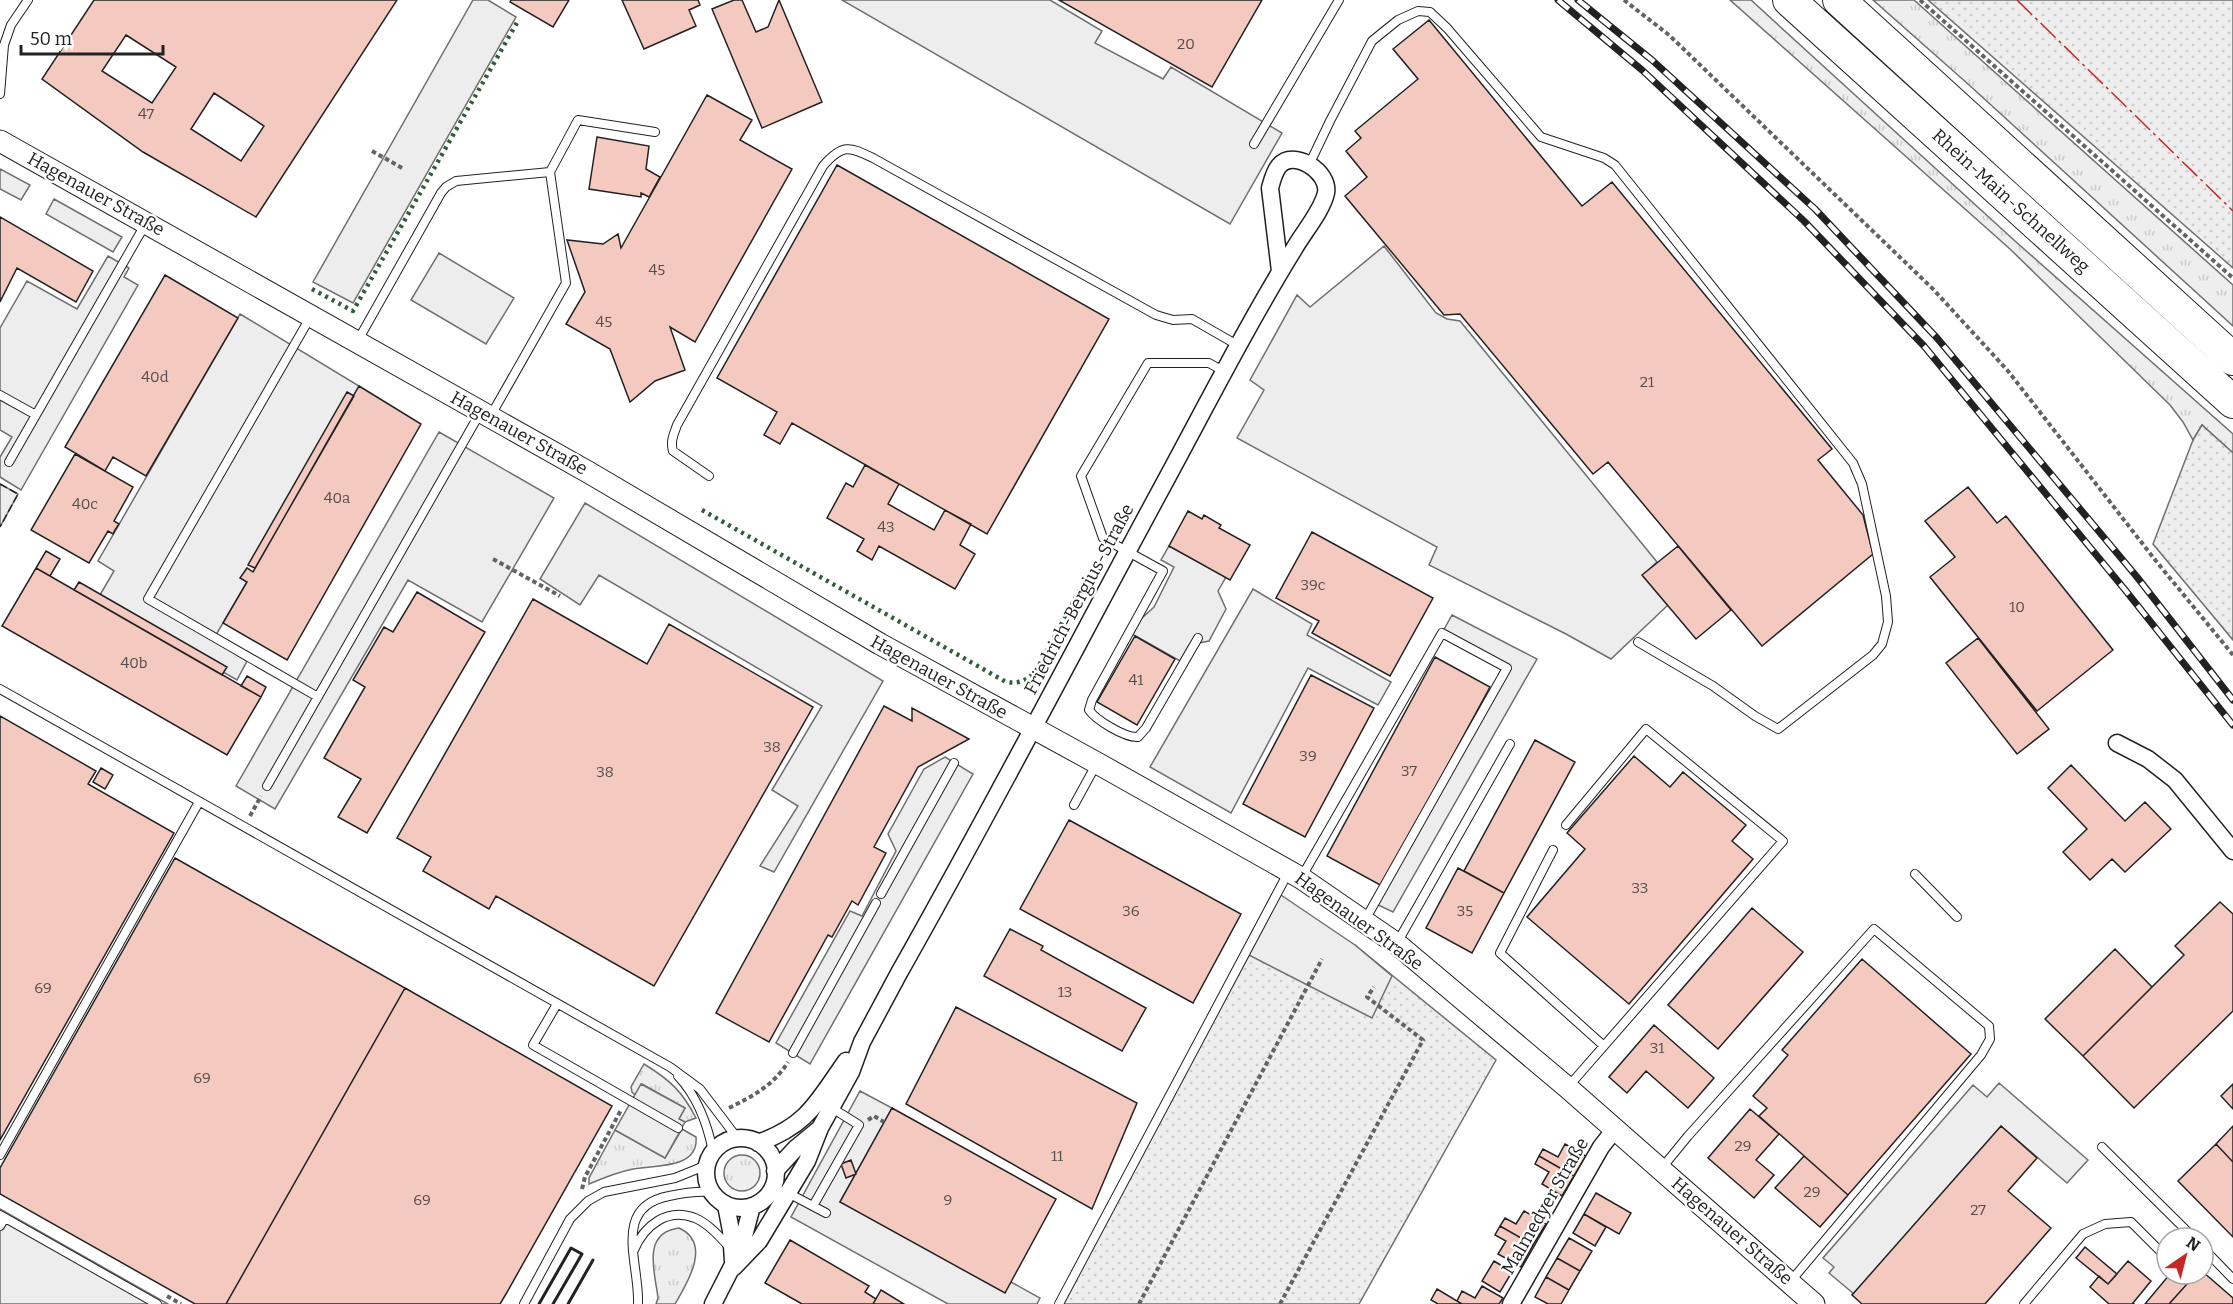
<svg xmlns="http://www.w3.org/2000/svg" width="2233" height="1304" viewBox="0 0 2233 1304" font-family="Bitter,serif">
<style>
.grass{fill:url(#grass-tufts);stroke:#6f6f6f;stroke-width:1.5}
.garden{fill:url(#garden-dots);stroke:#6f6f6f;stroke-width:1.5}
.parking{fill:#ededed;stroke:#6f6f6f;stroke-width:1.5}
.building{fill:#f3c9c0;stroke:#222;stroke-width:1.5;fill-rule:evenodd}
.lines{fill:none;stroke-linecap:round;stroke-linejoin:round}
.service-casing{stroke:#222;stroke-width:10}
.minor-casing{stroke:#222;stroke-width:19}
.tertiary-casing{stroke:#222;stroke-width:23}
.motorway-casing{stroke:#222;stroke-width:34}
.path{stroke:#646464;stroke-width:4;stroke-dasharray:4.5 3;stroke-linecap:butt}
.service{stroke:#fff;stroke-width:8}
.minor{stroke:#fff;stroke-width:16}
.tertiary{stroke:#fff;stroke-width:21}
.motorway{stroke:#fff;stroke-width:32}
.rail-casing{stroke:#222;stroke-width:7}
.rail{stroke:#fff;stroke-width:4.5;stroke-dasharray:14;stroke-linecap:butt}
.hedge{stroke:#2f5e38;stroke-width:4.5;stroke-dasharray:3 4.5;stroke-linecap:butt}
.fence{stroke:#222;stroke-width:1.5;stroke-dasharray:8 3;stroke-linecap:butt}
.wall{stroke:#222;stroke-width:3}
.power{stroke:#c62828;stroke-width:1.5;stroke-dasharray:21 4.5 3 4.5;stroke-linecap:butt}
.labels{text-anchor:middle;stroke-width:4.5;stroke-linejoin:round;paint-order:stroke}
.number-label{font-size:15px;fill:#564c4a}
.street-label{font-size:18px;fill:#222;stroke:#fff}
</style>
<defs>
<pattern id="grass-tufts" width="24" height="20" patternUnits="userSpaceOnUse" patternTransform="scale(1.5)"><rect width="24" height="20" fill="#eee"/><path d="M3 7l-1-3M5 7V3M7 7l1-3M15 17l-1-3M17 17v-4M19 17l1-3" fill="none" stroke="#ccc"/></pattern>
<pattern id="garden-dots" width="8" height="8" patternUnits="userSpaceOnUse" patternTransform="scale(1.5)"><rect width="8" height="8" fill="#eee"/><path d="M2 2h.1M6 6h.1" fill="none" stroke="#ccc" stroke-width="1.8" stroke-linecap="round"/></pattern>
</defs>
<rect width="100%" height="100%" fill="#fff"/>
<path class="grass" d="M1730,0H1751L2015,241L2233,434V453L2202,425L2193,440L2183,422L2170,405L2010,249Z
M1873,0H1914L2233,285V326L1968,84Z
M644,1064C670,1080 682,1091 696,1118L685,1122L679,1119L685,1108L642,1084L635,1095L632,1092L631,1087Z
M682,1129L696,1137C699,1169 655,1165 633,1169C618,1172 603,1178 589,1184V1178L615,1130L665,1158Z
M724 1173a18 18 0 1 1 36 0a18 18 0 1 1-36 0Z
M679,1228C712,1243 688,1282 675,1304H656L658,1298C655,1272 641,1233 679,1228Z"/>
<path class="garden" d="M1928,0H2233V268Z
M2202,425L2233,453V640L2153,544L2193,440Z
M1355,945L1496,1060L1359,1304H1056L1243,952Z"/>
<path class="parking" d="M473,0H488L516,17L353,303L313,282Z
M842,0H1050L1102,31L1095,43L1163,79L1171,67L1282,133L1230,224Z
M0,169L30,185L21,200L0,189Z
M54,199L122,237L113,252L46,214Z
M1384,246L1436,313L1447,319L1460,321L1657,562L1643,575L1668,605L1611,659L1566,634L1429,565L1437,547L1237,438L1264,390L1250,380L1297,295L1310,307Z
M439,253L514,298L486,344L411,300Z
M108,256L129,268L124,277L138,285L21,490L0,477V457L12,437L0,430V328L27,281L77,309Z
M240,314L359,386L253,572L247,568L241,578L247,582L213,640L247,661L237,680L97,600L114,571L98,561Z
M439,432L554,498L482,622L408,580L275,809L236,786Z
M0,484L18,494L0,527Z
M585,503L883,681L774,872L760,866L798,806L772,790L822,706L599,575L580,605L540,579Z
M1169,546L1226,577L1218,591L1226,609L1209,641L1189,645L1180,661L1132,634L1141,619L1154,607L1174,567L1161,560Z
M1253,589L1312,624L1307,635L1391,682L1378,705L1308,668L1231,813L1150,767Z
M1452,615L1537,659L1393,912L1374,903L1507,669L1442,633Z
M945,757L973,774L810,1064L776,1043L850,911L862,916L896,851L888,834L924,769Z
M1275,891L1355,945L1392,976L1372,1018L1243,952Z
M1999,1083L2088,1160L2067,1183L2001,1126L1854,1294L1829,1273L1834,1267L1823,1258L1973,1085L1987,1097Z
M641,1084L685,1108L679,1119L685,1122L665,1158L615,1130Z
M860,1091L892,1108L840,1202L1011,1282L1040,1298L1037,1304H948L791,1217Z
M0,1209L168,1304H0Z"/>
<path class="building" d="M94,0H397L256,217L143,152L42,79ZM126,35L176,67L152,103L102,71ZM214,93L264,126L241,161L191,129Z
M511,0H569L553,27L510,2Z
M622,0H698L700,5L689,10L696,26L644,49Z
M734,0H742L756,32L768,27L779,0L822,102L762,128L712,9Z
M1059,0H1262L1212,87Z
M1429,20L1582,206L1612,182L1832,449L1818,460L1863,515L1873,554L1762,646L1608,462L1593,474L1460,314L1444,315L1345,196L1367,177L1346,151L1361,138L1355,131L1418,79L1393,49Z
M707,95L752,120L740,140L792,169L695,342L670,327L685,370L655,381L630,402L610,349L566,324L585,292L567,240L603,244L618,234L621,248Z
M597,137L649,146L646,169L660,177L649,197L641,193V197L589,189Z
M837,165L1109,319L987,534L792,423L780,444L764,435L777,412L717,378Z
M0,217L93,271L76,302L17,268L0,302Z
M165,275L238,318L146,476L113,457L105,471L65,447Z
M359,386L421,424L287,660L223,623L247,582L240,578L247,568L253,572Z
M347,392L354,396L255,568L248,565Z
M75,454L133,487L114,521L119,524L115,530L113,534L108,531L89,563L31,530Z
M865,465L899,484L888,504L934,530L945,510L971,524L960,545L975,554L955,589L879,546L872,560L857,551L864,539L827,518L846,483L853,487Z
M1968,487L1997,523L2006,516L2113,650L2037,711L1930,577L1955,557L1925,521Z
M1188,511L1202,519L1204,515L1221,525L1219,528L1250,545L1230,580L1169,546Z
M1312,532L1433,598L1390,676L1312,633L1319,621L1276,598Z
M1678,546L1731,610L1696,639L1642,575Z
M46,551L60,559L50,576L36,568Z
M36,568L261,697L227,755L2,626Z
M79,582L227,667L222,675L74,590Z
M417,592L485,632L367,833L338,817L361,779L324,758L365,687L353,680L384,627L393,632Z
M533,599L647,664L669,624L813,707L654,986L496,896L489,909L423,871L431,857L397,838Z
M1135,636L1175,659L1137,725L1097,702Z
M1978,638L2049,729L2017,754L1946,663Z
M1435,657L1490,687L1382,886L1327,856Z
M1311,675L1374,708L1305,837L1243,804Z
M247,676L266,687L261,697L241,686Z
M884,706L912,721V708L969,739L918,767L874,847L886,853L858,905L852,901L832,937L828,935L769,1042L716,1013Z
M0,716L96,771L88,784L174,833L0,1140Z
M1535,740L1575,762L1504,893L1464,871Z
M1634,756L1670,787L1683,772L1746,825L1732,841L1753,859L1629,1004L1527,917L1585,849L1567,833Z
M2071,765L2125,821L2145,802L2171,829L2125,872L2112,859L2090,880L2063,852L2087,829L2048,788Z
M101,768L113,775L105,789L93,782Z
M1069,820L1241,914L1193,1003L1020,909Z
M175,858L405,988L226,1304H195L0,1194V1168Z
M1458,868L1504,893L1472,953L1426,928Z
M2220,902L2233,914V1011L2134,1108L2083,1056L2184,955L2175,946Z
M1752,908L1803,952L1718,1049L1668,1005Z
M1010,929L1043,946L1041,950L1146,1008L1122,1051L984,976Z
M2115,949L2152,987L2083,1056L2045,1019Z
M1862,959L1971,1054L1848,1195L1759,1116L1767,1108L1753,1096L1788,1055L1782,1050Z
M405,988L612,1106L506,1294L500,1304H226Z
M956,1007L1137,1103L1092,1209L906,1104Z
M1654,1025L1714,1078L1688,1108L1646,1071L1627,1093L1609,1077Z
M2233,1084V1109L2221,1096Z
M892,1108L1056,1199L1005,1293L840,1202Z
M1750,1109L1779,1134L1756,1160L1774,1175L1754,1198L1708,1158Z
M2001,1126L2037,1158L2008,1191L2051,1228L1985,1304H1862L1852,1295Z
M2233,1126V1162L2216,1144Z
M1565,1144L1586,1156L1574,1176L1539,1156L1543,1149L1558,1157Z
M2216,1144L2233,1162V1237L2178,1181Z
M1539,1156L1574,1176L1562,1196L1542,1184L1549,1172L1535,1164Z
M1804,1156L1848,1195L1820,1227L1775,1188Z
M851,1160L856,1174L846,1178L841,1164Z
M1596,1193L1631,1213L1619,1234L1584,1214Z
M1524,1211L1546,1224L1533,1245L1500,1226L1505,1218L1516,1224Z
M1584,1214L1606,1227L1595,1246L1573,1233Z
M1500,1226L1533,1245L1521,1267L1498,1254L1506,1241L1495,1235Z
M1569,1238L1592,1251L1580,1271L1557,1258Z
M790,1240L869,1286L865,1292L876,1299L873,1304H802L765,1283Z
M2085,1247L2117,1274L2108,1284L2076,1258Z
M1557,1258L1580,1271L1569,1290L1546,1277Z
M1494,1261L1512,1272L1500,1292L1482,1281Z
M2128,1261L2151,1281L2133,1303L2134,1304H2109L2090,1287L2099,1276L2108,1284Z
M2203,1272L2233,1298V1304H2169L2196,1274H2203Z
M2170,1274H2196L2169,1304H2145Z
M1546,1277L1569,1290L1561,1304H1548L1535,1297Z
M1482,1286L1503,1298L1499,1304H1462L1457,1301L1462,1291L1475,1298Z
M1437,1289L1462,1304H1438L1431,1300Z
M881,1290L904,1304H873Z"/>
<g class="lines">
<defs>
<path id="service" d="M0,94L4,45L11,25L28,0
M1254,144L1339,0
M1309,165L1330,121L1372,41L1398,20L1418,11L1430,12L1447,28L1541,137L1604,158L1615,165L1853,463L1862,484L1886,596L1888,622L1882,644L1873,655L1778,729L1755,716L1713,686L1638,642
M311,316L148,599L318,697
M357,342L441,193L446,187L456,181L550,172L578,120L655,132
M0,395L36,415
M490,417L566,283L550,172
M9,462L146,223
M709,476L673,451C670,441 674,434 677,425L823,166C842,144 849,146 873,158L1156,315L1173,320L1192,319L1239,346
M1198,638L1146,728L1138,737C1125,738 1096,720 1089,710L1092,700L1163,571L1103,538L1081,476L1148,363H1209L1225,372
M0,689L670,1067L700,1089L738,1139
M267,786L480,413
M1074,805L1097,763
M1566,825L1646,729L1783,841L1568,1087
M1553,850L1500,953L1604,1046
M1915,874L1957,917
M1301,878L1442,633L1507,668L1365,920
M881,894L954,763
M1397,943L1510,744
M557,1004L533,1045L678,1128
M793,1053L876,903
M678,1076C697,1096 708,1126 713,1152
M2102,1147L2192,1236L2190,1238
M0,1155L199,802
M1661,1169L1688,1136L1874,929L1989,1026L1990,1039L1981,1055L1790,1282
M772,1189L788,1193L826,1213
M813,1206L859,1125L832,1108
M0,1215L157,1304
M0,1226L5,1218
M2203,1248L2233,1279
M634,1250C644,1226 667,1207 695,1218C709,1224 721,1238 731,1249
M524,1304L570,1219L588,1201L604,1192L675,1178L707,1165
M638,1304C640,1264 611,1207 669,1196C683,1193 697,1191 711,1192
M1059,1304L1289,871
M2024,1304L2083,1234L2105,1224L2131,1222L2167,1258"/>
<path id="minor" d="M2117,743L2148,759L2175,780L2233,851
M706 1173a35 35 0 1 1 70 0a35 35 0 1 1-70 0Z
M758,1143C808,1125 817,1102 846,1061
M775,1171L796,1148L818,1130
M726,1205L731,1231L733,1261
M733,1268L759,1241L807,1161L820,1128L851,1072L862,1042L899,973C989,814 1073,652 1160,491C1204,410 1246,327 1294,249C1303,233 1322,211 1326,193C1330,172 1293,148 1279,166C1274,172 1272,181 1270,188L1280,271
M713,1304L740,1251L752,1206
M1511,1304L1601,1147L1615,1129"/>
<path id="tertiary" d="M0,141L588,472L880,644L1097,763L1301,878L1397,944L1568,1088L1814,1304"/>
<path id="motorway" d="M1789,0L2233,402
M1839,0L2233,359"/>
</defs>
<use href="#service" class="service-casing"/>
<use href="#minor" class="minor-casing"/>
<use href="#tertiary" class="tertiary-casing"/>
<use href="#motorway" class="motorway-casing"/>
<path class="path" d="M1624,0L1669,35L1933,289L2008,371L2156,561L2233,655
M1920,0L2233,278
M372,151L404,169
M493,559L560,596
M250,816L261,796
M729,1108C753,1096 774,1085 788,1062
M868,1120L874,1116L884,1122
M582,1189L585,1177L621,1110
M167,1296L181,1304
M1139,1304L1322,959
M1280,1304L1423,1040L1367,997L1374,987"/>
<use href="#service" class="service"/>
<use href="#minor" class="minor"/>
<use href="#tertiary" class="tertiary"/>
<use href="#motorway" class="motorway"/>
<defs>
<path id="rail" d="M1558,0L1642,70L1804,221L1924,346L2126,591L2233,725
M1578,0L1652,60L1815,209L1937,338L2137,577L2233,700"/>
</defs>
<use href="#rail" class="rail-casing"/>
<use href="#rail" class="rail"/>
<path class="hedge" d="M312,289L353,311L519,19
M702,510L1006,682C1019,684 1026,681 1036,671L1081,588"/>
<path class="fence" d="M0,484L18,494L0,527"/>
<path class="wall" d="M539,1304L571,1248L582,1254L553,1304
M568,1304L593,1260"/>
<path class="power" d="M2017,0L2233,211"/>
</g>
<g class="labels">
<g class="number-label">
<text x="1186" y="49">20</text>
<text x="146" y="119">47</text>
<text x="657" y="275">45</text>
<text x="604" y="327">45</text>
<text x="155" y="382">40d</text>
<text x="1647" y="387">21</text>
<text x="337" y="503">40a</text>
<text x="85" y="509">40c</text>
<text x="886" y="532">43</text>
<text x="1313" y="590">39c</text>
<text x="2017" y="612">10</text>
<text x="134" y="668">40b</text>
<text x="1136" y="685">41</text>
<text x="772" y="752">38</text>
<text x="1308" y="761">39</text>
<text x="1409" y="776">37</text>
<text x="605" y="777">38</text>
<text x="1640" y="893">33</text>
<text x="1131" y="916">36</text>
<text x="1465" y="916">35</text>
<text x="43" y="993">69</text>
<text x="1065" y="997">13</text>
<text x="1657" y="1053">31</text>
<text x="202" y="1083">69</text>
<text x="1743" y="1151">29</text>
<text x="1057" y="1161">11</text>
<text x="1812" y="1197">29</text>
<text x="422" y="1205">69</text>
<text x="948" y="1205">9</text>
<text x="1978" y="1215">27</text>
</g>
<g class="street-label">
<text transform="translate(96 194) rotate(29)" y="6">Hagenauer Straße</text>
<text transform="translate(2011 201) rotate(42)" y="6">Rhein-Main-Schnellweg</text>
<text transform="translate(519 433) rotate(29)" y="6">Hagenauer Straße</text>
<text transform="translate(1079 599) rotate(-62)" y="6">Friedrich-Bergius-Straße</text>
<text transform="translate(939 677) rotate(29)" y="6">Hagenauer Straße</text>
<text transform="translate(1359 921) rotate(36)" y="6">Hagenauer Straße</text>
<text transform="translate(1545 1206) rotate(-60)" y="6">Malmedyer Straße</text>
<text transform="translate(1732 1231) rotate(41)" y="6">Hagenauer Straße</text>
</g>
</g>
<g transform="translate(2185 1256) rotate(35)"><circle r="28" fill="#ffffff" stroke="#a7a7a7" stroke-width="1.5"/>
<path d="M0-4.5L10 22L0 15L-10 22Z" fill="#c62828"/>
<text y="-9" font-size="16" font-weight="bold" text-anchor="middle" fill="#222222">N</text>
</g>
<path d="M21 45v9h142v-9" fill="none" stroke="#222222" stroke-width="3"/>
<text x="30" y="45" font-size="18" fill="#222222" stroke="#ffffff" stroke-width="4.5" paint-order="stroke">50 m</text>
</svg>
